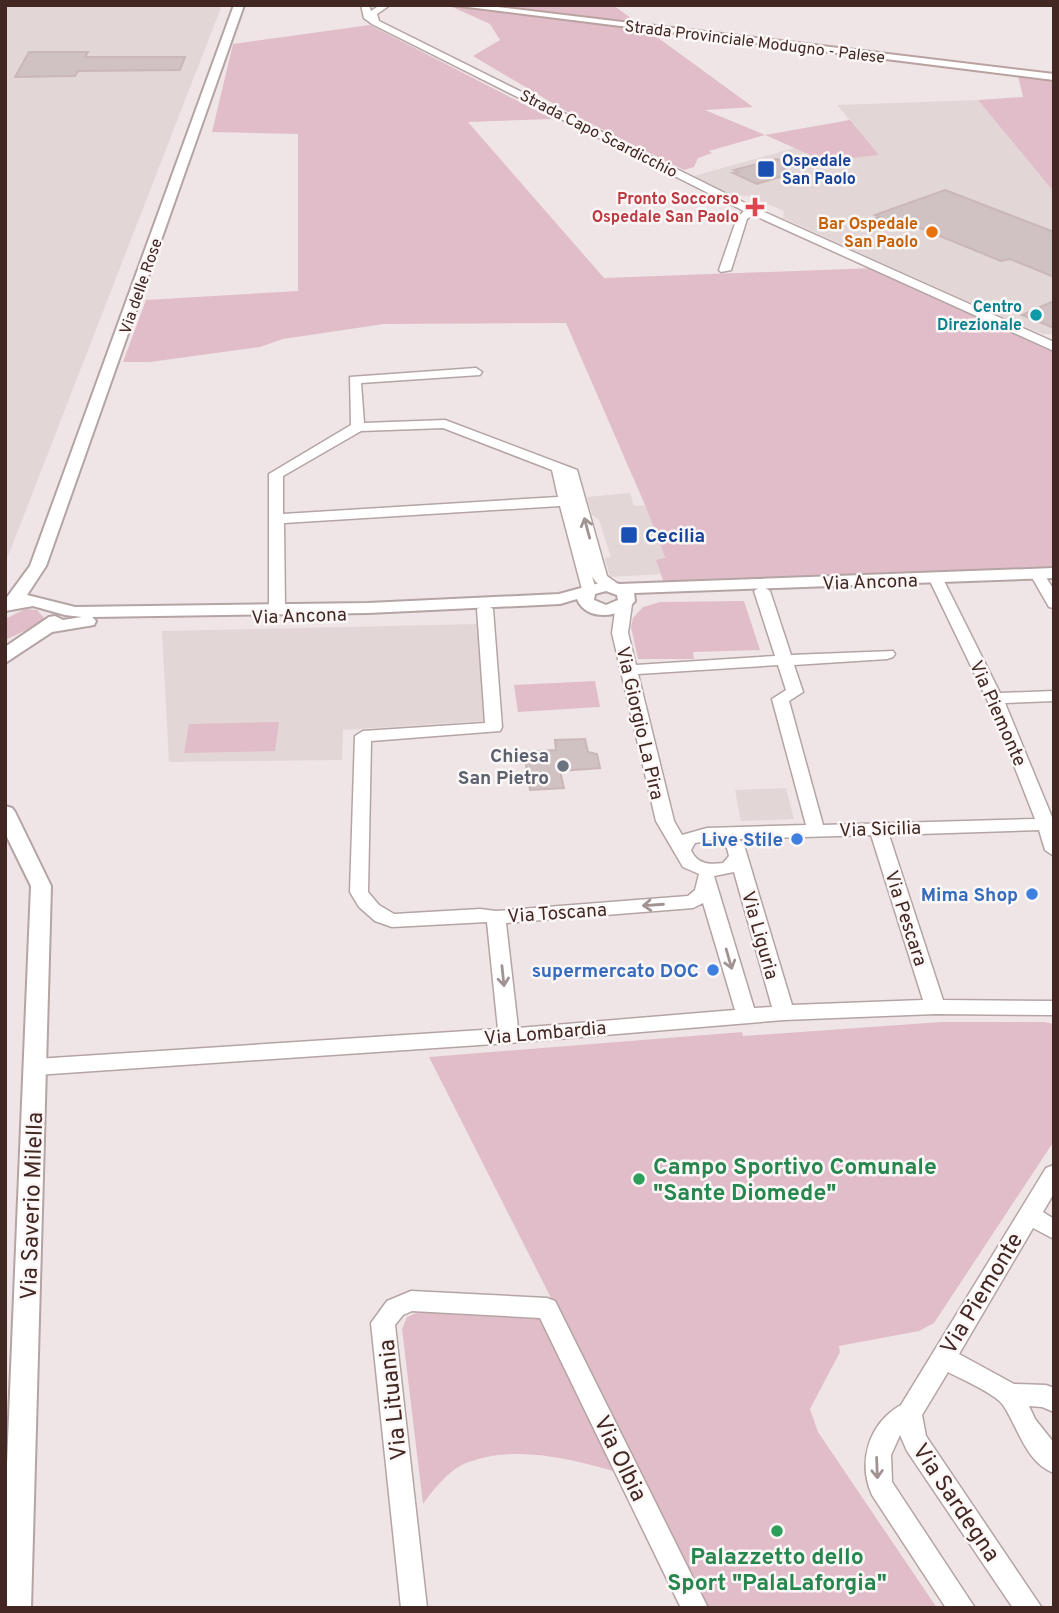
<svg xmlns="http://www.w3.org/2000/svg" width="1059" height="1613" viewBox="0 0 1059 1613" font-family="Overpass,sans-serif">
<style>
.built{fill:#e3d6d7}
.green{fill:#e1bdc9}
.building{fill:#d0c1c2;stroke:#cab7b7;stroke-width:2}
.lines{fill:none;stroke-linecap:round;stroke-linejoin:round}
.minor-casing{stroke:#b5a4a4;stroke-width:3}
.tertiary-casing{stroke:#b5a4a4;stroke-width:4}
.secondary-casing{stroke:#b9a2a0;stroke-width:4}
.minor{fill:#fff;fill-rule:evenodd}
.tertiary{fill:#fff;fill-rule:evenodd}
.secondary{fill:#fff;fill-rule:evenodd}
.oneway{stroke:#a19391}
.transit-dot{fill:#1a4fb4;stroke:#fbf7f7;stroke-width:2.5}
.health-dot{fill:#e0444e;stroke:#fbf7f7;stroke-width:2.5}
.food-dot{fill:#e8710a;stroke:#fbf7f7;stroke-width:2.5}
.culture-dot{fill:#0f9aa8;stroke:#fbf7f7;stroke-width:2.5}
.worship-dot{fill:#6b7280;stroke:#fbf7f7;stroke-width:2.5}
.shop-dot{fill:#3f7fe0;stroke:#fbf7f7;stroke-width:2.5}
.leisure-dot{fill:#2e9e5b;stroke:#fbf7f7;stroke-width:2.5}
.labels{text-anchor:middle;stroke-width:5;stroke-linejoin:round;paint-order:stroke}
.far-street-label{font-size:16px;fill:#432723;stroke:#fbf7f7}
.far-transit-label{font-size:16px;font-weight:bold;fill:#164399;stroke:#fbf7f7;text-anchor:start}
.far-health-label{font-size:16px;font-weight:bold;fill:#be3a42;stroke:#fbf7f7;text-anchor:end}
.far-food-label{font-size:16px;font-weight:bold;fill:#c56008;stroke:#fbf7f7;text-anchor:end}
.far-culture-label{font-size:16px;font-weight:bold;fill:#0d838f;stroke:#fbf7f7;text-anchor:end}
.transit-label{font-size:19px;font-weight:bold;fill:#164399;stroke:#fbf7f7;text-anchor:start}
.street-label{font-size:19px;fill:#432723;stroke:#fbf7f7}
.worship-label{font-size:19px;font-weight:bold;fill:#5b616d;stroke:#fbf7f7;text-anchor:end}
.shop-label{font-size:19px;font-weight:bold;fill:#366cbe;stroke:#fbf7f7;text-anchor:end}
.near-leisure-label{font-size:23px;font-weight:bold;fill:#27864d;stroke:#fbf7f7;text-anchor:start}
.near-street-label{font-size:23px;fill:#432723;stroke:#fbf7f7}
</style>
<rect width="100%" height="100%" fill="#efe5e6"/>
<path class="built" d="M5,5H222L5,564Z
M978,100L1054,192V334H1043L1002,317L783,218L784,211L748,196L730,195L694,176L794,148L879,155L837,105Z
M630,493L634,506L645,505L665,559L656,560L661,574L610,577L605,558L611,557L599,520L592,515L587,497Z
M478,624L484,721L343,730L342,760L169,762L162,631Z
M786,788L794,819L741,821L735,790Z"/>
<path class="green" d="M448,5H613L753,107L705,110L765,135L850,120L879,155L824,161L765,135L709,151L712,153L698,158L694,167L684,170L571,114L473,56L500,40L490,24Z
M370,25L553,119L468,122L604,278L874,268L1054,351V567L664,583L656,560L665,558L645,505L566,323L384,324L283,339L260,347L150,362H123L146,300L298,291V134L212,132L233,44Z
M1018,76L1054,80V192L978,100L1023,97Z
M744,601L760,650L693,652L694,659H638L631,627L633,618L643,607L660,602Z
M25,609L37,610L44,618L35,626L5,640V619Z
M595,681L600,707L518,712L514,685Z
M279,722L275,751L184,753L189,724Z
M941,1022H1044L1054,1024V1141L934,1323L919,1331L839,1346L840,1352L810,1409L818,1432L937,1608H708L429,1057L742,1032L743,1036Z
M423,1310L543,1318L617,1472C571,1459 514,1444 466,1463C449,1470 434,1489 423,1504L402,1329L407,1317Z"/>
<path class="building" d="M29,52H88L85,57H185L180,70L78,71L75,76L15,77Z
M777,159L793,166L783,169L792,173L757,184L733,173L738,172L734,170Z
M945,190L1054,232V277L1010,259L1001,261L913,225L901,229L876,218L880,217L875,215Z
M1054,301V328L1022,315Z
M585,739L588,752L597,754L600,768L560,771L564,788L530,790L524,752L556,750L555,740Z"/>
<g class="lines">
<defs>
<path id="minor" d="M361,5H369L371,11L380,5H390L377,14L379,21L753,207L1054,342V351L753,215L747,219L731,270L721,272L719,270L737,218L744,211L372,24L364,18Z
M476,368L482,372L480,375L361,383L364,423L445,420L577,470L607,576L622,587L619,590C609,593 596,585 592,576L596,590L588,595L583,593L560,506L284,523L285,609L277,614L272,612L269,609V474L351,425L350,377ZM443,428L552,470L558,497L283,514V476L361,431Z
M1037,570L1042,571L1054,590V608L1049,607L1030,574Z
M936,575L943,579L1000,693L1054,691V701L1005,703L1054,822V856L1045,850L1039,830L889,835L943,1000L1054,1001V1015L935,1014L784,1020L509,1043L36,1075L29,1072L26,1067L29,1062L36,1059L498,1029L487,922L392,927L375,921L359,907L350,892L355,736L363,731L485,723L477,609L485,604L493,609L502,727L500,731L371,741L368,892L379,905L394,914L480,909L496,911L688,896L695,890L699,874L683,867L656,821L612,633L616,604L624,599L632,604L628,633L636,665L775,656L754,591L762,586L770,591L791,655L893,651L895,654L893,657L887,659L794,665L803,692L789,701L823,825L1035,819L993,712L929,579ZM778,665L786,690L772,699L806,825L707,828L682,835L674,821L638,674ZM871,835L923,1000L792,1005L744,845L739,839ZM713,840L727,848L729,856L723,863C709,865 697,864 691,850L695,843ZM734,872L772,1007L754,1008L714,876ZM703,903L735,1010L518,1028L506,923L693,908Z
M1054,1165V1193L1043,1212L1054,1219V1239L1033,1228L959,1354L1014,1384L1046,1385L1054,1388V1412L1042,1407L1029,1406L1035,1419L1054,1443V1473C1026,1463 1018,1427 1003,1405C996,1394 961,1379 948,1372L922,1415L926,1436L1042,1608H1013L907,1451L900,1435L891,1455L892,1482L975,1608H946L872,1495C857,1462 869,1423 901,1405L1046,1168Z
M411,1291L547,1298L555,1301L708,1608H681L540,1318L412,1311L403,1315L395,1325L427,1608H401L371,1323L387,1301Z"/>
<path id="tertiary" d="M234,5H244L46,566L27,595L75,607L368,603L559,594L607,581L619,584L1054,568V578L634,593L635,601C622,618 586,622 577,599L560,604L368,613L92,617L96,621L94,625L52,632L5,663V647L49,617L55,616L63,620L82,617L65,615L33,606L5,611V600L30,566ZM606,591L617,595L618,600L606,605L594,600L595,594Z
M5,806L12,808L15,812L51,886L31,1608H5V1513L31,886L5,833Z"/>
<path id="secondary" d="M452,5H481L1054,74V80Z"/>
</defs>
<use href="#minor" class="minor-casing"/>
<use href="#tertiary" class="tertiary-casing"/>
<use href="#secondary" class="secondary-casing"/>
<use href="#minor" class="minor"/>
<use href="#tertiary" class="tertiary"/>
<use href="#secondary" class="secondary"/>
</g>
<defs><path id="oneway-shaft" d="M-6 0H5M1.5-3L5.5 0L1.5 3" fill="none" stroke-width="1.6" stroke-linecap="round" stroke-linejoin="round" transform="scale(1.75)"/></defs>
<g class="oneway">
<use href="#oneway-shaft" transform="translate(587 528) rotate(-105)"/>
<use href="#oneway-shaft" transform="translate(653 905) rotate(176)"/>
<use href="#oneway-shaft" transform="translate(729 959) rotate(74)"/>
<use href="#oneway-shaft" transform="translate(503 976) rotate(84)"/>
<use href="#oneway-shaft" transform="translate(877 1468) rotate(88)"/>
</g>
<g class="transit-dot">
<rect x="757" y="160" width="18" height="18" rx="3.5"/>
<rect x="620" y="526" width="18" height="18" rx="3.5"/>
</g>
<path class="health-dot" d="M751.5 196.5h7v7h7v7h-7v7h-7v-7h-7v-7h7z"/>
<circle class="food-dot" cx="932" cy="232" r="7"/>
<circle class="culture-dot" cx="1036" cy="315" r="7"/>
<circle class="worship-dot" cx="563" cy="766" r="7"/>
<g class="shop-dot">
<circle cx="797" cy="839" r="7"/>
<circle cx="1032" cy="894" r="7"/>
<circle cx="713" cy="970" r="7"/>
</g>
<g class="leisure-dot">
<circle cx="639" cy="1179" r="7"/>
<circle cx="777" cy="1531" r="7"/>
</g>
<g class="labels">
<g class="far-street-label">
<text transform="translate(755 41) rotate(7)" y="6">Strada Provinciale Modugno - Palese</text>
<text transform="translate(599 133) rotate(27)" y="6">Strada Capo Scardicchio</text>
<text transform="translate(140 286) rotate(-71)" y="6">Via delle Rose</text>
</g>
<g class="far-transit-label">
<text x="782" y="166">Ospedale<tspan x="782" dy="18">San Paolo</tspan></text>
</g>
<g class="far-health-label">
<text x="739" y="204">Pronto Soccorso<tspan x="739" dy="18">Ospedale San Paolo</tspan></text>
</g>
<g class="far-food-label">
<text x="918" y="229">Bar Ospedale<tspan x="918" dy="18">San Paolo</tspan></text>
</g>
<g class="far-culture-label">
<text x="1022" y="312">Centro<tspan x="1022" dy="18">Direzionale</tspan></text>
</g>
<g class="transit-label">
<text x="645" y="542">Cecilia</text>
</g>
<g class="street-label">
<text transform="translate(870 581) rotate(-2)" y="7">Via Ancona</text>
<text transform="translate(299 615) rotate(-2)" y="7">Via Ancona</text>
<text transform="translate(999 713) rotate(66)" y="7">Via Piemonte</text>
<text transform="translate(641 723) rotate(77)" y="7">Via Giorgio La Pira</text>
<text transform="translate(880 828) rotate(-2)" y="7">Via Sicilia</text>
<text transform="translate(557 912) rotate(-4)" y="7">Via Toscana</text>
<text transform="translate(907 918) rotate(72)" y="7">Via Pescara</text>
<text transform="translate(761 935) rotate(74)" y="7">Via Liguria</text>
<text transform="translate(545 1032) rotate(-5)" y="7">Via Lombardia</text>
</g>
<g class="worship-label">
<text x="549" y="762">Chiesa<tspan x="549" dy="22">San Pietro</tspan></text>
</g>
<g class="shop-label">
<text x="783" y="846">Live Stile</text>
<text x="1018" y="901">Mima Shop</text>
<text x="699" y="977">supermercato DOC</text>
</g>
<g class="near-leisure-label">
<text x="653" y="1174">Campo Sportivo Comunale<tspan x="653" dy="26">"Sante Diomede"</tspan></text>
<text x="777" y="1564" text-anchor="middle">Palazzetto dello<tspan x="777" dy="26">Sport "PalaLaforgia"</tspan></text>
</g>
<g class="near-street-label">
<text transform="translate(31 1206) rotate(-88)" y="8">Via Saverio Milella</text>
<text transform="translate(981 1293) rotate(-59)" y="8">Via Piemonte</text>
<text transform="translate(392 1400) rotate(-96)" y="8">Via Lituania</text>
<text transform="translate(621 1458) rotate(64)" y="8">Via Olbia</text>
<text transform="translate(957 1502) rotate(56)" y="8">Via Sardegna</text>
</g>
</g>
<rect width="1059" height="1613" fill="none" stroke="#432723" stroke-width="14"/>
</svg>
